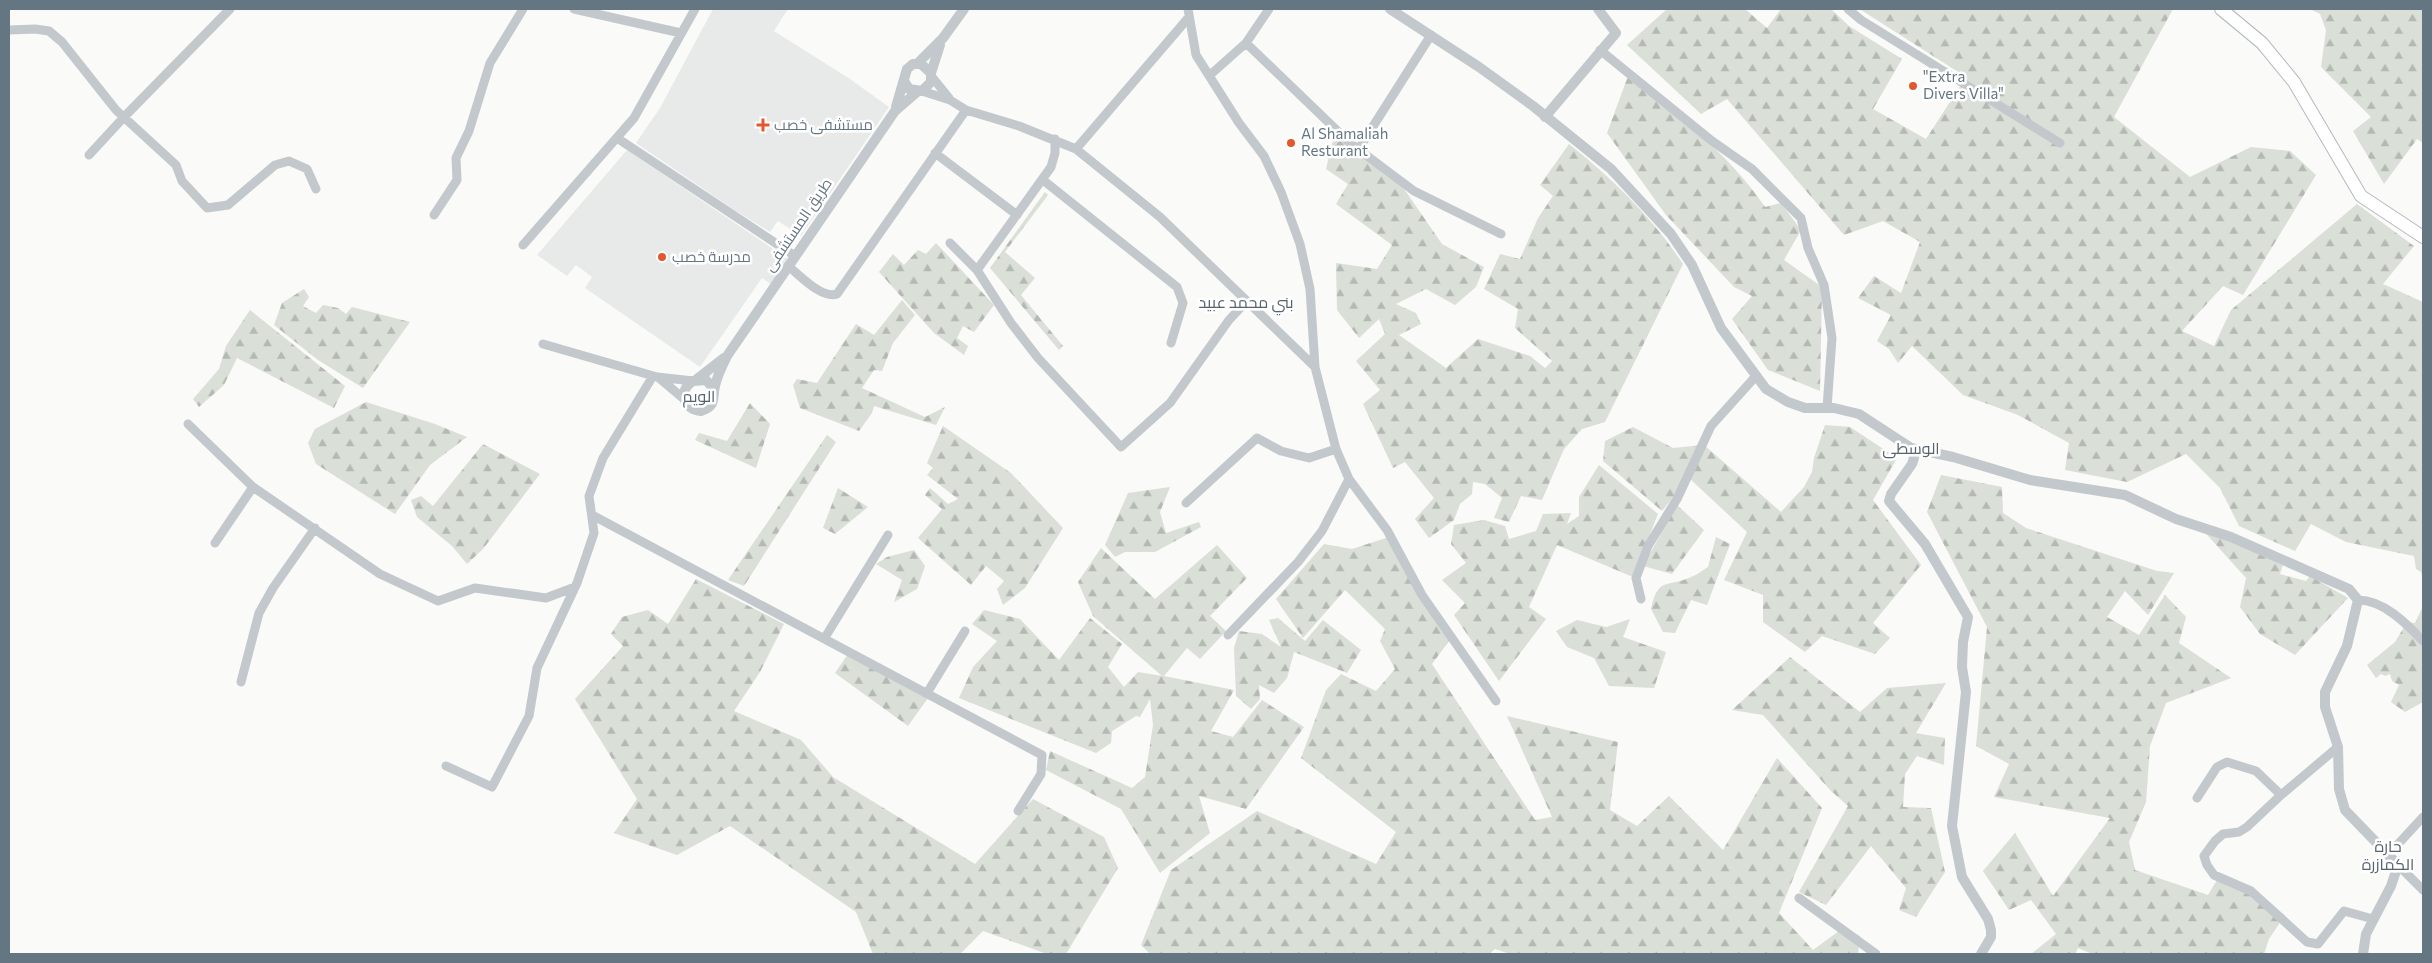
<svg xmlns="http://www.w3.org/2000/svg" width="2432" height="963" viewBox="0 0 2432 963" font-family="Commissioner,Cairo,sans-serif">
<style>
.built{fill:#e8e9e9}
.forest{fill:url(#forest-firs)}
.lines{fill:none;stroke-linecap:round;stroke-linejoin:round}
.secondary-casing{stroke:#b3babf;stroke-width:14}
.minor{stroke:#c3c8cc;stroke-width:9}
.tertiary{stroke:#c3c8cc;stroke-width:10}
.secondary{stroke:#fff;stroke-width:12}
.poi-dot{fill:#e4572e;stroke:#fff;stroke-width:2}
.labels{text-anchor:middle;stroke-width:5;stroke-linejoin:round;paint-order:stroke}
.poi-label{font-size:15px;fill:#657683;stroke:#fff;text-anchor:start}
.street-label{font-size:15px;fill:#657683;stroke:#fff}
.neighbourhood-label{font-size:16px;fill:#57646e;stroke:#fff}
</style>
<defs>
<pattern id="forest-firs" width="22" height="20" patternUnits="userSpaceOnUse" patternTransform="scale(1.25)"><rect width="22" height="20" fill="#dadfd7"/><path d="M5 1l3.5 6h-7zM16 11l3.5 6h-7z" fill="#b4b9b4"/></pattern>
</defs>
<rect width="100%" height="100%" fill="#fafaf8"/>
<path class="built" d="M713,9H788L774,31L850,79L889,107L801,236L778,221L770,232L733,209L636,143L660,108Z
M627,150L788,259L771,284L762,278L700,367L585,288L592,277L576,265L567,276L537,255Z"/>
<path class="forest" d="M1667,9H1745L1767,28L1781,9H1831L1849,26L1902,59L1873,109L1926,139L1966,77L1861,10L1862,9H2173L2114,117L2190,177L2251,147L2290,151L2316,175L2243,295L2223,286L2182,331L2214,346L2231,310L2357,204L2414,246L2383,284L2423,302V580L2421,572L2416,569L2414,556L2346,542L2311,524L2295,551L2239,526L2220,488L2186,454L2127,482L2065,470L2069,443L2018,415L1963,395L1912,346L1898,363L1889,349L1877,341L1891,315L1858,298L1874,276L1901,293L1920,242L1883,221L1844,235L1727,99L1701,114L1627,45Z
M2310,9H2423V143L2417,139L2384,184L2353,131L2371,117L2321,67L2326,30L2320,14Z
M1628,76C1678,115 1729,154 1765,207L1781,203L1801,230L1784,260L1822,287L1820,391L1768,370L1732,319L1752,296L1734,287L1666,215L1607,133Z
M1334,136L1400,183L1442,244L1484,267L1476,287L1455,305L1426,289L1396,304L1416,313L1421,324L1399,335L1446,368L1478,339L1530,356L1545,368L1552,361L1515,328L1518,309L1484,289L1500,254L1520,259L1538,218L1553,196L1540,185L1569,144C1612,178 1652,217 1683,264L1605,422L1582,429L1564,449L1542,500L1521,496L1509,522L1494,518L1502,498L1485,484L1473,482L1472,494L1460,504L1454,520L1429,538L1415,519L1434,498L1405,462L1393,468L1363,404L1380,390L1356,361L1385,334L1379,319L1359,338L1337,310L1336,263L1377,269L1392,245L1336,204L1348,184L1326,169Z
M1045,192L1048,195L1005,252L1035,278L1021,295L1063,346L1059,350L990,268Z
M936,243L994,305L974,332L963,326L957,338L968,346L964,355L934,333L879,272L893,254L904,265L918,250L926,254Z
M304,289L309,297L303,306L316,313L323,305L338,308L346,314L352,307L410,322L363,388L318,360L274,325L282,303Z
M902,300L915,315L893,343L882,371L874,370L862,388L925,417L945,407L936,425L874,406L872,413L859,431L800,408L793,385L797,379L817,383L856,324L874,335Z
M250,310L345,386L334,408L237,358L224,385L199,407L193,399L219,369L226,346Z
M366,402L435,424L467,437L430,465L395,514L316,464L308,443L315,429Z
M750,403L770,424L756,468L695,440L699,433L727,441Z
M1825,425L1850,427L1897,458L1873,500L1921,565L1873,623L1890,638L1875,654L1822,636L1805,652L1763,622V595L1724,580L1747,532L1689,478L1662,511L1603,461L1605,441L1633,427L1673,448L1704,445L1781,512L1804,487L1812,472L1814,458Z
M943,426L1011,473L1063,528L1025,588L1003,605L997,589L1004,581L986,566L971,585L918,538L942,509L925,495L930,488L948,504L958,499L927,475L933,468L927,463Z
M827,435L836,442L744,586L728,580Z
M483,444L540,474L483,549L467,564L452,546L417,517L411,500L421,496L433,506Z
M1599,465L1658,514L1633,577L1557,545L1529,607L1546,619L1499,681L1454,615L1465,603L1442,580L1466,563L1451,544L1454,525L1484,520L1505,526L1509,539L1536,531L1543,514L1571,513L1567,524L1579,516V497Z
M1941,475L2002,487L2003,513L2026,528L2157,571L2174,573L2148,615L2125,591L2107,617L2139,635L2165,595L2186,617L2179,643L2231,678L2166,703L2150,746L2146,802L2129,842L2135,870L2208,895L2220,875L2285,915L2269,939L2264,954H2092L2078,948L2075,954H2031L2056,934L2031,900L2009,910L1983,871L2015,833L2053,896L2110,818L1994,797L2009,764L1976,746L1987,627L1927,512Z
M1170,487L1160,512L1166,533L1199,522L1201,527L1155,552H1125L1115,557L1105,545L1128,493Z
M838,488L868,507L835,534L823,528Z
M1677,505L1704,530L1672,574L1643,566Z
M2200,527L2283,565L2280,574L2306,581L2310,576L2348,598L2295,655L2260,634L2240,607L2246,578Z
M1389,537L1452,637L1432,664L1535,820L1552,817L1507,716L1618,742L1610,810L1637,826L1669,796L1723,850L1777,758L1822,808L1779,913L1813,950L1843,928L1860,936L1858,954H1510L1495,949L1489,954H1150L1141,945L1171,870L1257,811L1376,864L1396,832L1301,758L1326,690L1341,674L1376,691L1395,669L1380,641L1385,629L1345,590L1303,638L1276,599L1324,544L1352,549Z
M1716,537L1730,544L1707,605L1691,600L1675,633L1663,632L1651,609C1658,576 1667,588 1691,577C1697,575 1703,570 1708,567Z
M1217,545L1247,578L1210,616L1226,631L1200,659L1187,648L1164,676L1234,690L1211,731L1233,737L1262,700L1304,727L1246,809L1199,796L1210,833L1160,873L1121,809L1046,770L1050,751L1132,788L1145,777L1153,725L1150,699L1140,717L1136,716L1112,731L1111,743L1096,753L959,698L973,667L997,641L972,624L984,610L1020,619L1059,660L1090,618L1122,644L1108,667L1124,687L1138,672L1162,676L1093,616L1078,582L1101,548L1155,599Z
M914,550L925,566L917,589L894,602L902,580L876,564L887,557Z
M696,579L784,624L760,672L734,711L801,740L833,777L975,864L1033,799L1104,837L1118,868L1066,954H1047L983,931L960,954H873L856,912L730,826L677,855L614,833L637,799L575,699L623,646L611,634L622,617L648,610L668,624Z
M2423,606V702L2405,712L2391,702L2399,685L2392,681L2390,674L2385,676L2381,674L2376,678L2367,665L2395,642L2407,622L2415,623Z
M1278,618L1305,641L1323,620L1361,650L1347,673L1294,652L1287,678L1274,693L1259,685L1260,699L1251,709L1236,696L1234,648L1239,631L1262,634L1281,647L1269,620Z
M1630,619L1623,637L1666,652L1654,688L1609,686L1594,658L1567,647L1556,631L1577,620L1606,627Z
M848,654L928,698L908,726L835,673Z
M1790,657L1860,712L1887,688L1946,683L1916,733L1945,738L1944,765L1917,756L1905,774L1903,807L1931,808L1945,872L1916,917L1899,910L1906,888L1871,846L1826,905L1799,892L1848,806L1830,790L1763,715L1732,710Z"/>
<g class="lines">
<defs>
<path id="secondary" d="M2221,9L2262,43L2294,82L2361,196L2423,237"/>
</defs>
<use href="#secondary" class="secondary-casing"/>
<path class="minor" d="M574,9L681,33
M1188,9L1196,55L1239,123L1264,156L1281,192L1300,244L1310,289L1315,367L1336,449L1349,479L1322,531L1298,562L1228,635
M1848,9L1861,20L2060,143
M9,30L35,29L49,31L62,42L116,110L176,165L182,181L207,208L228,205L275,165L289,161L307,169L316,189
M1246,43L1350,143L1414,191L1501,234
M1600,50L1712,141L1752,169L1801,218L1808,248L1824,285L1832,338L1827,408
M1210,75L1246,43L1269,9
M932,77L949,98
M922,91L950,100L966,110L1019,126L1076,149L1160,217L1315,367
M617,138L795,256
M1076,149L1189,17
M1358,150L1431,35
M935,153L1017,215
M89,155L124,117L230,9
M1043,180L1177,287L1183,303L1171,343
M434,215L457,180L456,158L469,131L490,63L523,9
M950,243L977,270L1011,323L1038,358L1121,447L1170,403L1229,320L1246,302
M523,245L634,118L695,9
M788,266C800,275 821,299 837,294L966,110
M977,270L1051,167L1055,153V139
M543,344L657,377L693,381
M658,377L684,399
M188,424L253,487L380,574L438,601L475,588L546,598L575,587
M1349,479L1387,530L1422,595L1496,701
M1186,503L1257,438L1281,451L1309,458L1336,449
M592,515L1042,755L1041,774L1018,811
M215,543L253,487
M1641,599L1636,578L1648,546L1677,499L1711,426L1756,376
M2358,600C2383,600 2406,623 2423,641
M824,639L888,535
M241,682L259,613L273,588L315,528
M927,693L965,631
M2338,747L2281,795L2247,827L2239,832L2223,834L2215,841L2204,856L2207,865L2214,875L2251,891L2307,942L2318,944L2344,911L2373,919
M446,766L492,787L529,716L537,668L577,583L594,533L589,496L603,458L653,376
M2197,798L2217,767L2227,762L2256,771L2281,795
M2388,855L2423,817
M2398,865L2423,890
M1799,898L1876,954"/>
<path class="tertiary" d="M1390,9L1479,67L1533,106L1611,169L1671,234L1692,265L1721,328L1766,389L1788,402L1805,408H1834L1859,414L1911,448L1953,457L2030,480L2125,495L2176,519L2231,537L2349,589L2358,600L2347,646L2325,692V707L2338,747L2339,789L2345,810L2398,865L2391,886L2366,934L2363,954
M917,64L943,38L964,9
M931,73L940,45
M896,107L907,69L913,64H921L931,73V82L922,91L909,89L904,81
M1545,117L1616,33L1598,9
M697,379L724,358
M714,389L706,380L693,381C677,391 684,410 701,411C717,406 712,398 715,386C717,376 722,366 727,356L895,111L917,92
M1911,448L1914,458L1912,464L1891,494L1889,501L1925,544L1968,617L1963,642L1962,667L1966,692L1952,826L1962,877L1988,919L1991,930V937L1981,954"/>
<use href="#secondary" class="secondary"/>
</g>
<g class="poi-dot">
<circle cx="1913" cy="86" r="5"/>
<path d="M760.5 117.5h5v5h5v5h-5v5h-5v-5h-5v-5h5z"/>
<circle cx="1291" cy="143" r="5"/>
<circle cx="662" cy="257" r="5"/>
</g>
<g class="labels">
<g class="poi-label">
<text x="1923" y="82">"Extra<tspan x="1923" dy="17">Divers Villa"</tspan></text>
<text x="774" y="130">مستشفى خصب</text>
<text x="1301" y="139">Al Shamaliah<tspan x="1301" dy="17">Resturant</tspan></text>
<text x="672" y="262">مدرسة خصب</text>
</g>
<g class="street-label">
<text transform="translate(798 225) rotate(-56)" y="5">طريق المستشفى</text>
</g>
<g class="neighbourhood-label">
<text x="1246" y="308">بني محمد عبيد</text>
<text x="699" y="402">الويم</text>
<text x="1911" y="454">الوسطى</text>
<text x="2388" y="852">حارة<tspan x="2388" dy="18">الكمازرة</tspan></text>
</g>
</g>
<rect width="2432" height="963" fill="none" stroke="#657683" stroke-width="20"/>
</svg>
